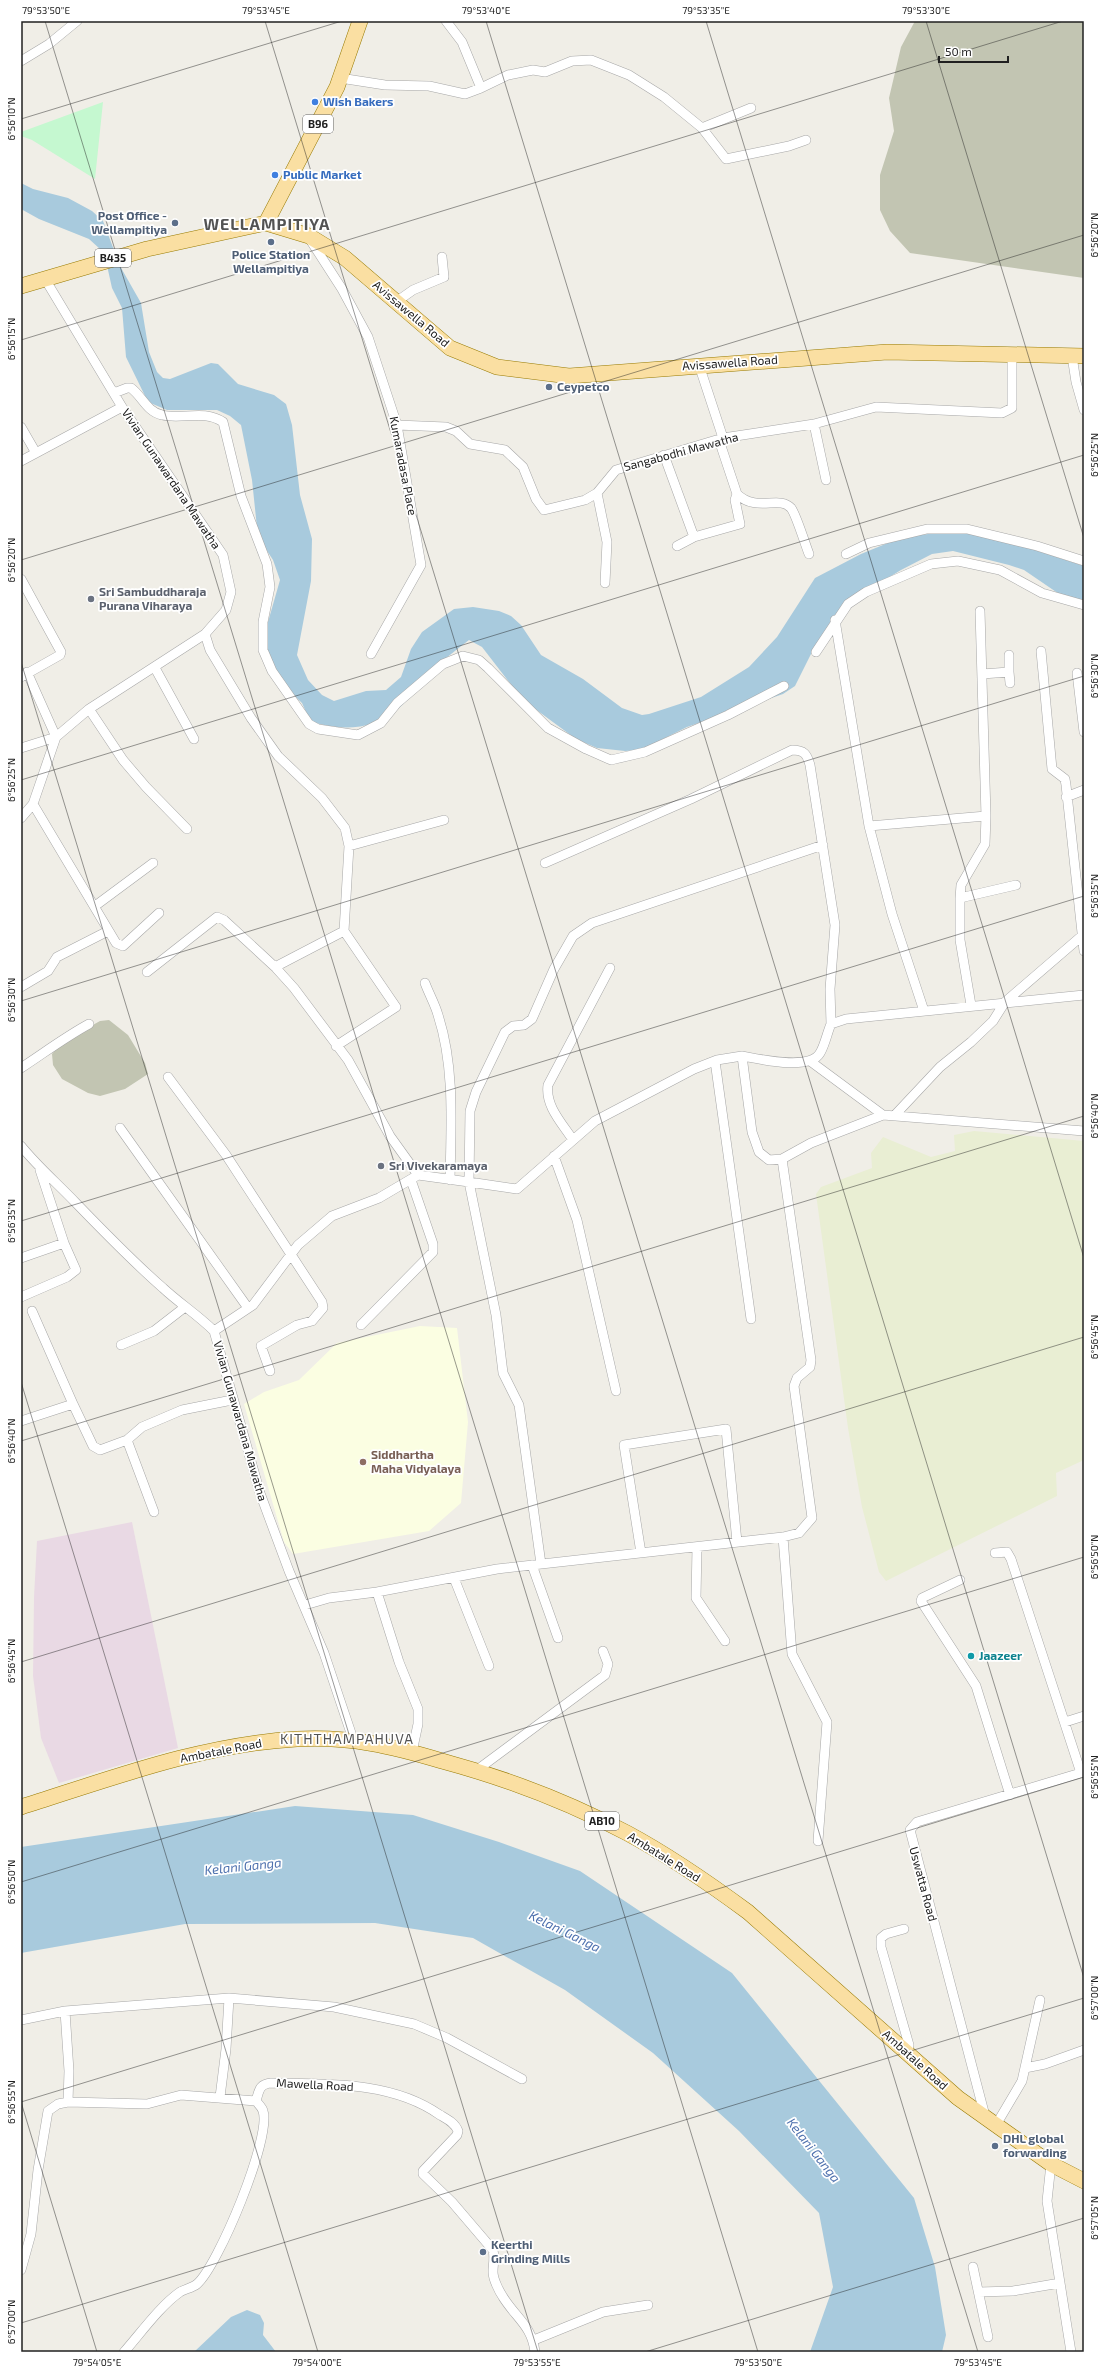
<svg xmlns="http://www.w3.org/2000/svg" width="1105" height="2373" viewBox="0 0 1105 2373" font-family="'Exo 2',sans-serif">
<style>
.industrial{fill:#e9d9e4}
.education{fill:#fbfee2}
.construction{fill:#c2c5b2}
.farmland{fill:#e9eed3}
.park{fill:#c5f8d0}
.water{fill:#a8cadd}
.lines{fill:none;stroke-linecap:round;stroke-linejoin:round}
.minor-casing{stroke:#a7a7a7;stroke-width:10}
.primary-casing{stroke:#987b03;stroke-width:16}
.minor{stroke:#fff;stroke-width:9}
.primary{stroke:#fadfa2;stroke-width:15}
.ticks{fill:none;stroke:#202020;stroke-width:1;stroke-opacity:0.45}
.shop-dot{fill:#3f7fe0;stroke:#fff;stroke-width:1.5}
.service-dot{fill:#5c6f8a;stroke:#fff;stroke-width:1.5}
.worship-dot{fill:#6b7280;stroke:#fff;stroke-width:1.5}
.education-dot{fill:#8d6e63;stroke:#fff;stroke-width:1.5}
.culture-dot{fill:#0f9aa8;stroke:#fff;stroke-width:1.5}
.labels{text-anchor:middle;stroke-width:3.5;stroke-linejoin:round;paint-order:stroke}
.shield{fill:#fff;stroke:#636363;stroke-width:1}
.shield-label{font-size:11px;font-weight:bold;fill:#202020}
.shop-label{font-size:12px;font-weight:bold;fill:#366cbe;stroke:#fff;text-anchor:start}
.service-label{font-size:12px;font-weight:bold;fill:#4e5e75;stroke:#fff;text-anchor:start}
.street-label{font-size:12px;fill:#202020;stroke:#fff}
.worship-label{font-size:12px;font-weight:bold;fill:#5b616d;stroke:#fff;text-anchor:start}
.education-label{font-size:12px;font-weight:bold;fill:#785e54;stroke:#fff;text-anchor:start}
.culture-label{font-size:12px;font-weight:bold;fill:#0d838f;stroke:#fff;text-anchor:start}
.water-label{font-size:13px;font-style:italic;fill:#4e71ae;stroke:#fff}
.quarter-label{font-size:14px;letter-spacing:1px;fill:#535353;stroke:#fff}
.district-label{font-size:16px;font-weight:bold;letter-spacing:1px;fill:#535353;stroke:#fff}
.neatline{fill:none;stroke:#202020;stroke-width:1.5}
.ticks-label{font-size:10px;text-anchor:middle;fill:#202020}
</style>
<rect width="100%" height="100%" fill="#f0eee7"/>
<path class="industrial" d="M132,1522L178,1748L59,1783L41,1738L33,1676L34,1597L37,1541Z"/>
<path class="education" d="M420,1326L457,1328L468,1422L461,1503L429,1531L293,1554L284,1542L244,1404L264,1392L299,1380L337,1343Z"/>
<path class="construction" d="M915,21H1084V278L910,253L890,231L880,210V175L894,131L889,98L901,47Z
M109,1020L128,1035L145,1063L148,1074L125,1089L100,1096L88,1093L62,1079L53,1065L52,1054L62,1042L100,1021Z"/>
<path class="farmland" d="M974,1131L1084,1141V1460L1056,1473L1057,1496L886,1581L879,1572L862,1507L848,1428L816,1194L821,1187L872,1168L871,1153L883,1137L931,1157L955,1151L954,1135Z"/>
<path class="park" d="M103,102L95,179L32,140L21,136V132Z"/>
<path class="water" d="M21,183L33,189L68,198L92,211L103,221L120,266L141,303L149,352L157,372L163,378L170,379L211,363L218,364L238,384L274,395L286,404L292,425L300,495L312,539L311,581L297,655L308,680L322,695L334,701L366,691L386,690L401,677L411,649L422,632L454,609L473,607L499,611L511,616L521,625L541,655L583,679L622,708L642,715L649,714L701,697L749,667L777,637L815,578L861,554L900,538L949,531L989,535L1084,566V602L1065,598L1024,570L1009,565L953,551L932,554L901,570L845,604L813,650L795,686L783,694L687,727L641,750L625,751L597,748L576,739L523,700L482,647L469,640C458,649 446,657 436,667C423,680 413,696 399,708C375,730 340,732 310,721L302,703L281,683L267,649L268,622L280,580L273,560L258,537L252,480L241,425L230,416L217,410H167L148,402L126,357L122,308L112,288L106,261L100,249L89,239L39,219L21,209Z
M295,1806L413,1815L499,1842L580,1871L732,1973L914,2198L935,2267L946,2335L942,2352H810L833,2287L819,2213L739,2131L653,2053L565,1990L473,1938L375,1923L185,1924L21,1953V1847Z
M247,2310L260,2315L264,2323L263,2335L276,2352H194L231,2317Z"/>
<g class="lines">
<defs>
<path id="minor" d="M21,61L49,44L77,21
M340,78L385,85L429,86L465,94L481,88L462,42L446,21
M481,88L508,75L533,70L545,72L572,61L591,60L629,75L664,97L702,128L726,159L789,146L806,140
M702,128L751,108
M311,241L342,289L368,337L397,425L421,565L371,654
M396,302L413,290L444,277L442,257
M1072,356L1076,382L1084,410
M699,365L723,438
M114,393L127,388H131C142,396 147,412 162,415C182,420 204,409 223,422L241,496L267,564L270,587L263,622V650L272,671L309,724L318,729L358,735L381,723L397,703L443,664L463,656L479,660L488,668L548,728L586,749L611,760L645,752L728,715L784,686
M814,424L826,480
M397,425L446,427L456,431L470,444L505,450L523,467L536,499L544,510L585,500L597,493L616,470L723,438L814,424L876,407L1002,413L1012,408V355
M21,427L36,453
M719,440L737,494C757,513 779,495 791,508C796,514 805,544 809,554
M664,455L694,537
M21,461L122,407
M597,493L607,542L605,583
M677,546L694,537L740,524L735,500L737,494
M846,554L869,543L927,529H967L1037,546L1084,561
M21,579L61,652L60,655L21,677
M835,620L869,826L892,914L924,1011
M205,634L210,650L251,718L278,756L322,798L345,828L349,846L344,931L396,1007L336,1046
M1041,651L1052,769L1065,779L1066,785L1084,951
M816,652L848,604L866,592L931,564L958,561L1000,570L1042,593L1084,605
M155,668L194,739
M1009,672L1010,683
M1077,673L1084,732
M982,674L1009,672V655
M89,709L123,760L146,787L187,829
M21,748L56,737L27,672
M1066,797L1084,790
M33,804L116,943L123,946L159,913
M21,818L33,804L56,737L89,709L205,634L226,610L231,592L223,555L122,407L45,279
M869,826L986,816
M349,846L444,820
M545,863L691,799L792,750C804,750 807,754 810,765L835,925L830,989L831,1024
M960,898L1016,885
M95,906L153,863
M275,967L344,931
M147,972L217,917L224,920L275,967L294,988L348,1060L390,1136L418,1175L469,1182L496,1315L503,1373L519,1405L541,1564
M425,983C429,994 435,1004 438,1015C455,1067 451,1126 450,1180
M21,987L48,971L57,957L108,931
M971,1005L960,940V898L961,885L985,844L986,816L980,611
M742,1056L717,1060L694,1069L595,1121L517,1189L469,1182L470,1111L476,1092L505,1032L513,1026L524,1025L532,1019L554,969L573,936L592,923L823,845
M715,1061L751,1319
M810,1061L883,1115
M21,1068C44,1053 65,1037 89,1024
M168,1077L226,1155L322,1302L323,1308L312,1321L297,1325L261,1346L270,1371
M894,1116L940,1067L971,1042L993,1021L1005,1002L1084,934
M120,1128L248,1308
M573,1140C562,1123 545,1106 548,1085L610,968
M21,1146C38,1167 57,1183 76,1203C104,1232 132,1261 163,1288C179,1303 198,1315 214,1331L260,1493L289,1571L324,1653L353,1739
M554,1156L577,1220L616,1391
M782,1159L811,1143L883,1115L1084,1131
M21,1258L64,1243L40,1170
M21,1297L67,1277L76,1270L64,1243
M32,1311L73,1404
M361,1325L433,1252V1244L411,1180
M214,1331L253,1305L298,1245L332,1216L379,1198L418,1175
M121,1345L154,1331L185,1307
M21,1421L73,1404L93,1446L100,1450L127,1440L142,1427L182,1410L232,1400
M127,1440L154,1512
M783,1537L792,1654L827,1722L818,1841
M697,1547L696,1598L725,1641
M641,1553L624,1445L726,1429L737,1542
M995,1553L1007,1552L1011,1559L1081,1773
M532,1565L558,1638
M454,1578L489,1666
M960,1580L922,1598L921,1601L976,1686L1010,1795
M377,1592L399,1662L418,1709V1724L412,1752
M305,1605L329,1598L377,1592L497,1569L783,1537L799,1533L812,1518L794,1386L797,1378L810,1367L811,1360L782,1159L769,1160L759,1152L752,1132L742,1056C759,1059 810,1071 820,1053C825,1045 827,1033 831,1024L846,1019L1084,995
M1065,1722L1084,1716
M477,1770L605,1675L608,1664L603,1651
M904,1929L886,1934L881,1938V1947L909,2045L908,2054
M65,2011L69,2071L68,2102
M21,2020L65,2011L229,1998L334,2007L414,2024L447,2038L522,2079
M1025,2068L1045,2064L1084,2050
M220,2097L226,2049L229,1998
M985,2116L910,1830L917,1822L1084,1772
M996,2125L1022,2081L1040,2000
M1051,2164L1047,2201L1071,2352
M973,2267L988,2337
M21,2270L31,2234L38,2170L48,2111L58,2104L68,2102L147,2104L181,2095L256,2101
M979,2292L1013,2291L1060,2283
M534,2340L603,2312L648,2305
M124,2352C140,2334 160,2306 180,2292C185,2289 192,2288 197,2284C218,2266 272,2137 263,2111C262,2107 258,2104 256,2101C259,2091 259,2084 271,2083C327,2084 392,2081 440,2115C447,2119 455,2123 458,2131L457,2135L423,2171V2174L452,2202L493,2250C495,2258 493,2264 493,2272C493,2279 499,2291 503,2297C516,2318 532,2326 535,2352"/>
<path id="primary" d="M266,223L337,87L360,21
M21,286L147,249L266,223L309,236L345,258L450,348L497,367L569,376L887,352L1084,356
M21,1807C110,1779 202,1744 297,1739C349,1736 392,1746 442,1761C505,1778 570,1803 627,1833C670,1856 710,1884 748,1912L958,2098L1051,2164L1084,2181"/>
</defs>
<use href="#minor" class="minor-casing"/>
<use href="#primary" class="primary-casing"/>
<use href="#minor" class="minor"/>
<use href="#primary" class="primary"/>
</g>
<path class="ticks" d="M45,21L758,2352M265,21L978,2352M486,21L1084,1978M706,21L1084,1258M926,21L1084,538M21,119L342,21M21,340L1063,21M21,560L1084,235M21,662L538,2352M21,780L1084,455M21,1001L1084,676M21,1221L1084,896M21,1382L318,2352M21,1441L1084,1116M21,1662L1084,1337M21,1882L1084,1557M21,2102L97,2352M21,2102L1084,1777M21,2323L1084,1998M645,2352L1084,2218"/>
<g class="shop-dot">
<circle cx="315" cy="102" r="4"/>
<circle cx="275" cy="175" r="4"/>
</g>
<g class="service-dot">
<circle cx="175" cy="223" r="4"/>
<circle cx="271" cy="242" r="4"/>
<circle cx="549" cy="387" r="4"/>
<circle cx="995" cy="2146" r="4"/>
<circle cx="483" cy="2252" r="4"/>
</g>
<g class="worship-dot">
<circle cx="91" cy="599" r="4"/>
<circle cx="381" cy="1166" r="4"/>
</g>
<circle class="education-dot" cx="363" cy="1462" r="4"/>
<circle class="culture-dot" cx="971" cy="1656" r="4"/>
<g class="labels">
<g class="shield">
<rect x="303" y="115" width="30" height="18" rx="3"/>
<rect x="95" y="249" width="36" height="18" rx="3"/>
<rect x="585" y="1812" width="34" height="18" rx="3"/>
</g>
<g class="shield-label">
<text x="318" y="128">B96</text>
<text x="113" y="262">B435</text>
<text x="602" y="1825">AB10</text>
</g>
<g class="shop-label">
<text x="323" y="106">Wish Bakers</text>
<text x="283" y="179">Public Market</text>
</g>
<g class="service-label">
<text x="167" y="220" text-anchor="end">Post Office -<tspan x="167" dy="14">Wellampitiya</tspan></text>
<text x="271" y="259" text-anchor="middle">Police Station<tspan x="271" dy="14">Wellampitiya</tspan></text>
<text x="557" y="391">Ceypetco</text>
<text x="1003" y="2143">DHL global<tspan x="1003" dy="14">forwarding</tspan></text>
<text x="491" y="2249">Keerthi<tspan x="491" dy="14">Grinding Mills</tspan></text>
</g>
<g class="street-label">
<text transform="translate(411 314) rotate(40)" y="4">Avissawella Road</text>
<text transform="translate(730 363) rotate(-4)" y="4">Avissawella Road</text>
<text transform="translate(681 452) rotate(-15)" y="4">Sangabodhi Mawatha</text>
<text transform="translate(403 466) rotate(79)" y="4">Kumaradasa Place</text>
<text transform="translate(171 479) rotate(56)" y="4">Vivian Gunawardana Mawatha</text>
<text transform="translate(240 1421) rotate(74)" y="4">Vivian Gunawardana Mawatha</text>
<text transform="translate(221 1751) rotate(-11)" y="4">Ambatale Road</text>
<text transform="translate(664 1857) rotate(32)" y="4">Ambatale Road</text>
<text transform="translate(923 1884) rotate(75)" y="4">Uswatta Road</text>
<text transform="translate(915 2060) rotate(42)" y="4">Ambatale Road</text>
<text transform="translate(315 2085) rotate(3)" y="4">Mawella Road</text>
</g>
<g class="worship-label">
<text x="99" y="596">Sri Sambuddharaja<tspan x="99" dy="14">Purana Viharaya</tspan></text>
<text x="389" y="1170">Sri Vivekaramaya</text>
</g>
<g class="education-label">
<text x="371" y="1459">Siddhartha<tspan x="371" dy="14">Maha Vidyalaya</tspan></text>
</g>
<g class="culture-label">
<text x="979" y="1660">Jaazeer</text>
</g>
<g class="water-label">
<text transform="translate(243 1866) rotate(-6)" y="5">Kelani Ganga</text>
<text transform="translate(565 1931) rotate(26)" y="5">Kelani Ganga</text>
<text transform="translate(814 2150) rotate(52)" y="5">Kelani Ganga</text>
</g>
<g class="quarter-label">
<text x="347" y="1744">KITHTHAMPAHUVA</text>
</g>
<g class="district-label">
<text x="267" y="230">WELLAMPITIYA</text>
</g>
</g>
<rect width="1105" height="2373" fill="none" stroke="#ffffff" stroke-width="44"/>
<path d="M939 56v6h69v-6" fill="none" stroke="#202020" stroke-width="2"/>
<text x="945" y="56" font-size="12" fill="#202020" stroke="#ffffff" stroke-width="3" paint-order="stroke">50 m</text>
<rect x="22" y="22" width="1061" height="2329" class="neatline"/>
<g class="ticks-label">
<text x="46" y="14">79°53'50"E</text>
<text x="266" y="14">79°53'45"E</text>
<text x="486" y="14">79°53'40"E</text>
<text x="706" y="14">79°53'35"E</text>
<text x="926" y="14">79°53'30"E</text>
<text transform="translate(11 119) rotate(-90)" y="4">6°56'10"N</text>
<text transform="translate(1094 235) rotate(-90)" y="4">6°56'20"N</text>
<text transform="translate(11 339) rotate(-90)" y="4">6°56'15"N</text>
<text transform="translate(1094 455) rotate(-90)" y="4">6°56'25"N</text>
<text transform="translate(11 560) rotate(-90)" y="4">6°56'20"N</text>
<text transform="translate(1094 676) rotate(-90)" y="4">6°56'30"N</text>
<text transform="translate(11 780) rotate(-90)" y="4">6°56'25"N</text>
<text transform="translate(1094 896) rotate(-90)" y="4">6°56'35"N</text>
<text transform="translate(11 1000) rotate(-90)" y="4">6°56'30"N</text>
<text transform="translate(1094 1116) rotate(-90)" y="4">6°56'40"N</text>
<text transform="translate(11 1221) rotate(-90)" y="4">6°56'35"N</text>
<text transform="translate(1094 1337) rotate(-90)" y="4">6°56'45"N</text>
<text transform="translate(11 1441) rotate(-90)" y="4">6°56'40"N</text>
<text transform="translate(1094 1557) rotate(-90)" y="4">6°56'50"N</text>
<text transform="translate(11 1661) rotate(-90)" y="4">6°56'45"N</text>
<text transform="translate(1094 1777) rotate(-90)" y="4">6°56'55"N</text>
<text transform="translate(11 1882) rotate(-90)" y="4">6°56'50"N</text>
<text transform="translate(1094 1998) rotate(-90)" y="4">6°57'00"N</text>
<text transform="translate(11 2102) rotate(-90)" y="4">6°56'55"N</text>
<text transform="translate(1094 2218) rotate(-90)" y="4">6°57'05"N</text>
<text transform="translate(11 2322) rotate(-90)" y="4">6°57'00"N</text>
<text x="97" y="2366">79°54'05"E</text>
<text x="317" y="2366">79°54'00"E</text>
<text x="537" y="2366">79°53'55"E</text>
<text x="758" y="2366">79°53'50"E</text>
<text x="978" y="2366">79°53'45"E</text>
</g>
</svg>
